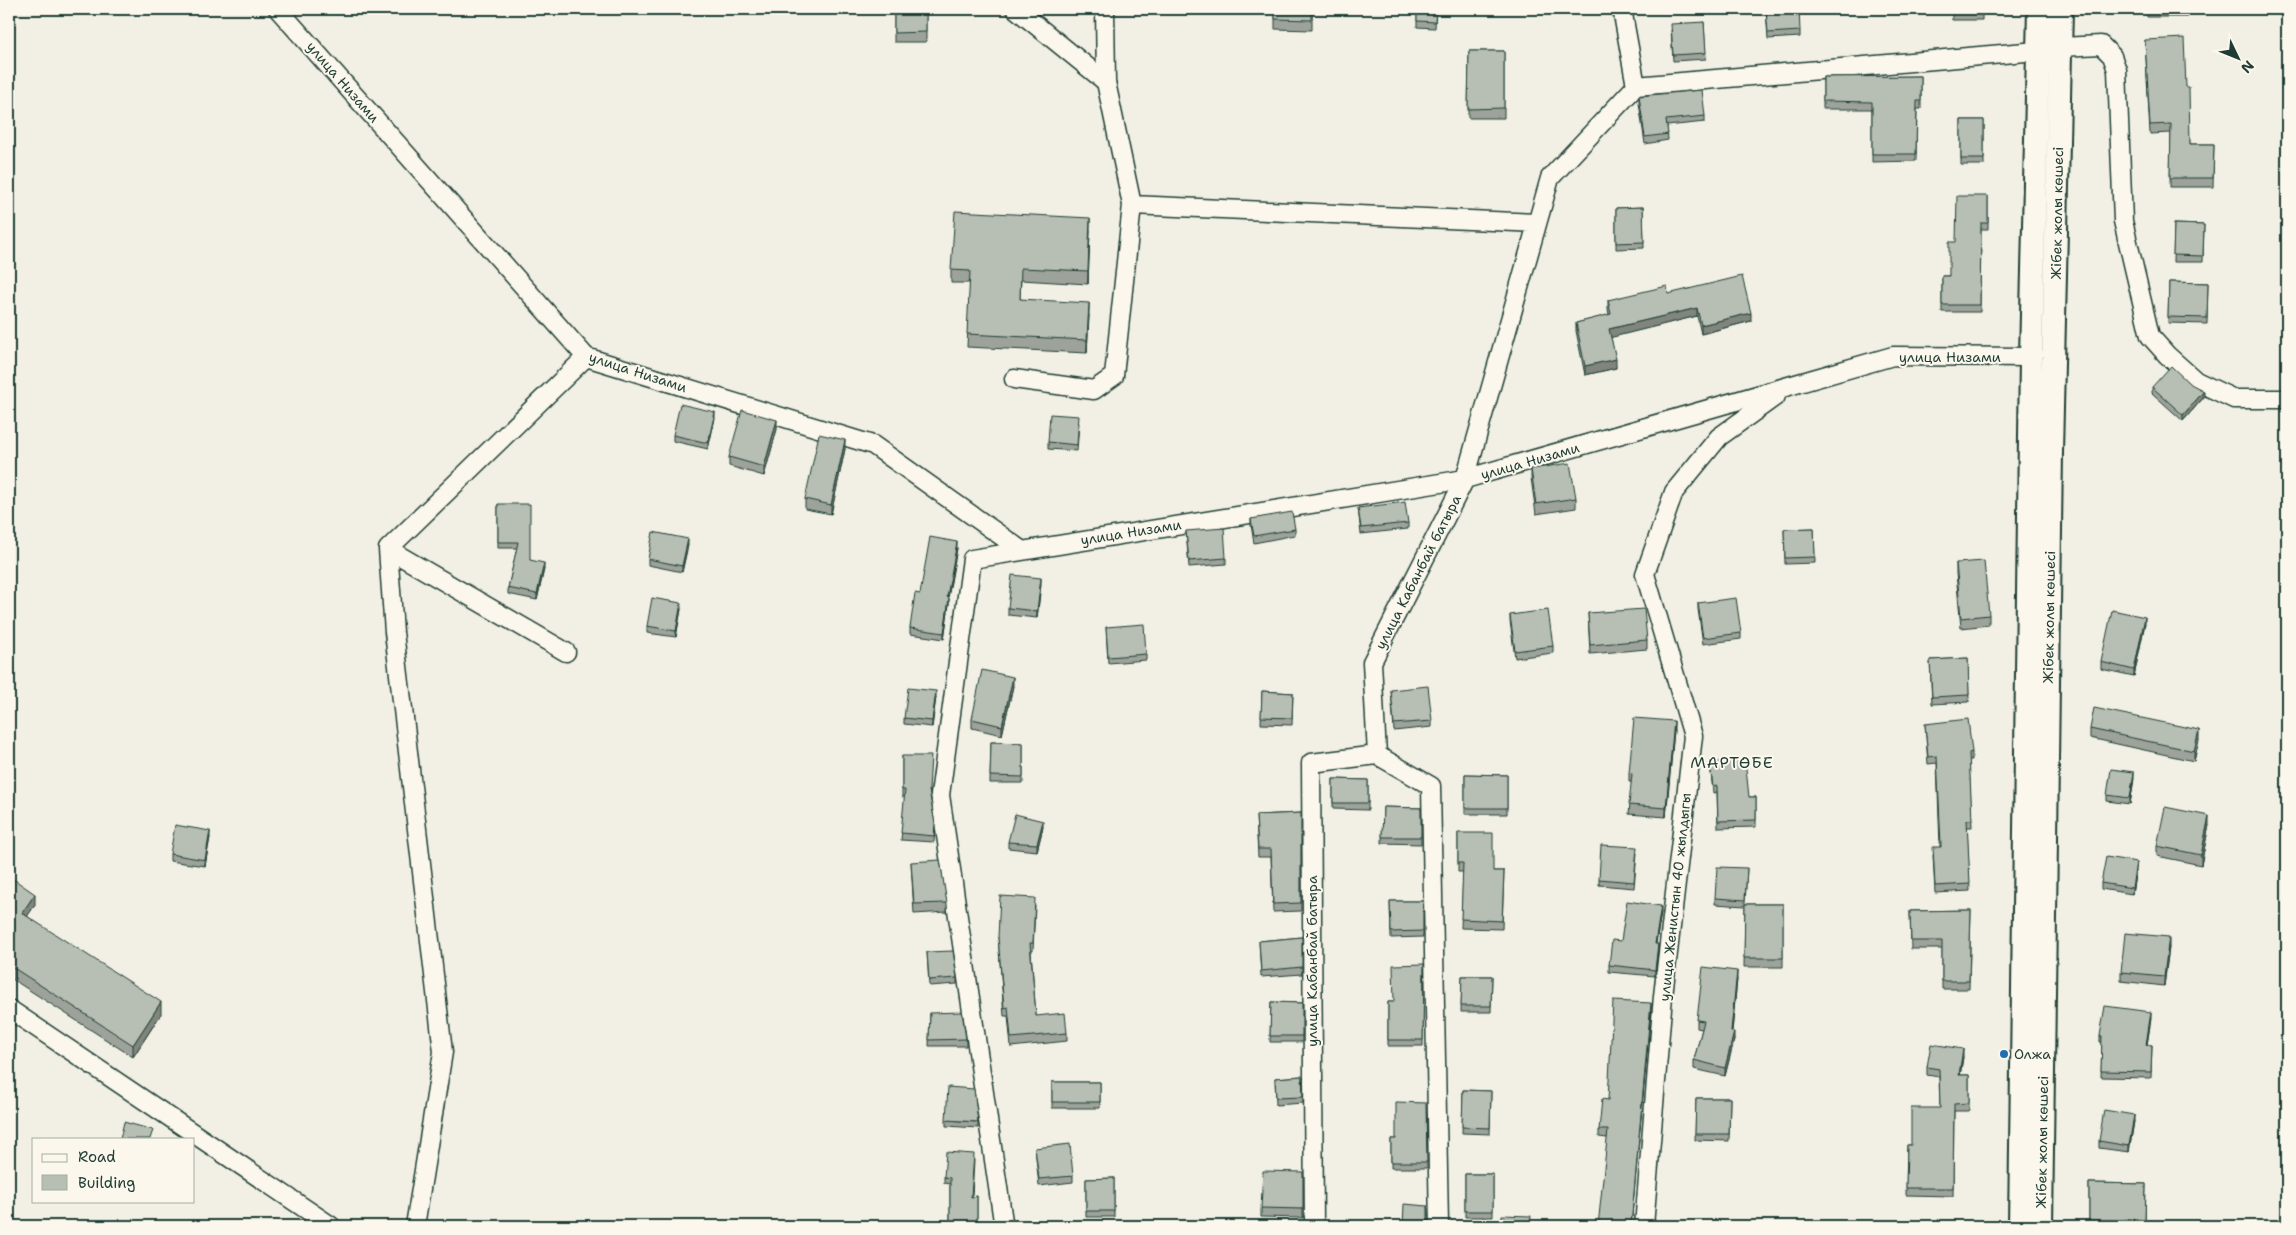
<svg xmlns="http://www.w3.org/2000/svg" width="2296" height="1235" viewBox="0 0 2296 1235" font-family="'Shantell Sans',sans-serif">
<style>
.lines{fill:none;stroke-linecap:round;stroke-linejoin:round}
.minor-casing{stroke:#1f3d34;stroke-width:21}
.major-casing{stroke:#1f3d34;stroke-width:26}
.minor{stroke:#fbf7ec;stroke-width:18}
.major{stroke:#fbf7ec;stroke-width:22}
.wall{fill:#9da39a;stroke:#1f3d34}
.shaded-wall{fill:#80857d;stroke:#1f3d34}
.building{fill:#b7beb3;stroke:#1f3d34}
.poi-dot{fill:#1f6fb2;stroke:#fbf7ec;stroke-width:2}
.labels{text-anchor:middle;stroke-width:4;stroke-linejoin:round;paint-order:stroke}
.street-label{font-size:14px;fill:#1f3d34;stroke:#fbf7ec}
.poi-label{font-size:14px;fill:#1f3d34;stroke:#fbf7ec;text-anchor:start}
.quarter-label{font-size:16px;letter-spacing:1px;fill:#1f3d34;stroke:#fbf7ec}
</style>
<rect width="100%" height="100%" fill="#f2f0e5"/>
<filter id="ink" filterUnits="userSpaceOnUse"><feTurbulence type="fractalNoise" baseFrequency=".02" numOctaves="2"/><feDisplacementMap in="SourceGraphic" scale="10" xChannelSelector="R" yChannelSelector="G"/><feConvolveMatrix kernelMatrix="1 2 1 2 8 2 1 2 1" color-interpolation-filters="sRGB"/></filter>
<g filter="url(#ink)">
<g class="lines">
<defs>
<path id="minor" d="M278,9L586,357L873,445L1021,550
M1016,9L1106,82L1132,205L1536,223
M1105,9L1106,82
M1622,9L1636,86
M1014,379L1094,390L1114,376L1132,205
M388,549L566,652
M9,1009L331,1226
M1003,1221L940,795L972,559L1465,479L1893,356L2031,357
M415,1226L443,1052L394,632L388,549L586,357
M1314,1226L1311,763L1377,755
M1439,1226L1431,786L1377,755L1372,662L1465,479L1550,178L1636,86L2037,51L2061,47L2101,45L2112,56L2117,70L2123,221L2150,336L2167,355L2196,381L2234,399H2287
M1644,1226L1663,996L1693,736L1645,574L1674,492L1719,437L1776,396"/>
<path id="major" d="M2020,1226L2031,357L2039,9
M2041,1226L2051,452L2061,9"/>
</defs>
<use href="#minor" class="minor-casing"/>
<use href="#major" class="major-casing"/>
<use href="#minor" class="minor"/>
<use href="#major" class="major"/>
</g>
<path class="wall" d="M894,9H926V42H894Z
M1275,9H1312V30L1275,29Z
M1417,9H1436L1435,28L1417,27Z
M1766,9L1800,31V37L1768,39Z
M1952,9H1982V20H1952Z
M2147,9H2188L2187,17H2147Z
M1704,22L1706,59L1673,61L1671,30Z
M2145,40L2186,87L2190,144H2214L2213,187H2170L2171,133L2150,134Z
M1469,51H1504V118H1468Z
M1921,76V109H1917L1916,161L1872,162V109H1823V77Z
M1639,96L1705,116V122L1667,126L1668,140L1645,144L1639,103Z
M1961,120H1984V165H1961Z
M1988,196V229H1981L1980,312H1942V276H1949L1956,242Z
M1643,207L1644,248L1616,249V208Z
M2174,224L2204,225L2203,262H2173Z
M1090,230L1088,284L1021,280L1020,299L1089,315L1087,353L967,347L970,283H951V270Z
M2169,282L2208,283L2207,324L2168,323Z
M1668,294L1751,321L1701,334L1697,316L1611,337L1616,368L1585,375L1576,331V323L1609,315L1608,309V300Z
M2152,387L2204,397L2183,421L2152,393Z
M715,418L708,449L673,441V435Z
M1079,423L1077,451L1048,449V442Z
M777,429L764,476L729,466V457Z
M845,449L831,514L805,509V499Z
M1531,469L1576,498V508L1536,514L1531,478Z
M498,504L530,560L544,569L537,600L508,594V588L517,548H498Z
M1358,508L1408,523V529L1361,534Z
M1251,519L1295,529V535L1254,543L1251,525Z
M1814,528L1815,563L1785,564L1784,529Z
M1186,531L1226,558V564L1189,567Z
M688,545L682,572L648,565V559Z
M957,548L948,597L949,604L944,639L910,634V628L920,594Z
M1956,563L1989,615V625L1961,628L1956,573Z
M1041,584L1037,618L1008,615V608Z
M1698,603L1741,633V639L1703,644L1698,609Z
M681,609L676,637L647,633V626Z
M1588,613L1647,640V649L1590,654Z
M1510,615L1553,646V653L1515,658L1510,621Z
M2145,623L2134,676L2101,669V662Z
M1106,627L1146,654V660L1108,663Z
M1968,658L1969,702L1932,704L1930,660Z
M1013,686L1002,735L972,728V719Z
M1391,690L1432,721V727L1394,731Z
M1262,691L1293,693L1292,725L1261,724Z
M936,697L932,727L904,724V718Z
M1925,724L1972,752V760H1969L1972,827H1967L1970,891L1935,893L1933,855L1940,847L1937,763L1928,764Z
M2090,729L2199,740L2194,761L2090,738Z
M1674,730L1666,817L1629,814L1632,782H1629V773Z
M991,742L1023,743V783H990Z
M902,756L930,791L935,831L934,842L901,840L905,797H902Z
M1710,763L1749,797H1756V827L1718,828L1717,792L1713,793Z
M1465,774L1507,775V814H1465Z
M2134,778L2130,804L2107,801V795Z
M1333,779L1368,780V810L1333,809Z
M1383,807L1421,808V844L1382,843Z
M1301,813V911L1273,912L1271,857H1258L1256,815Z
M2209,825L2201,865L2157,856V846Z
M1043,827L1037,851L1008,848V842Z
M1458,833L1493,871H1504L1502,929L1461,928L1463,872H1458Z
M210,837L205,866L170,861V854Z
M1637,853L1634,888L1599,885V879Z
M911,862L947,903V912L914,914Z
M1747,868L1745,904H1783V967H1744L1745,906L1715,904V898Z
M2136,869L2132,894L2101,889V883Z
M9,876L35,905L27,916L161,1014L133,1057L9,977Z
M1390,901H1423V937L1391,938Z
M1035,906L1033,951H1031L1036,1016L1067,1033V1041L1011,1047L1008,1016H1004L998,937Z
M1971,910L1969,989H1942V949H1911L1910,911Z
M1661,912L1656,944L1658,950L1655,976L1609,972V965L1621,941Z
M1302,937V974L1261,977L1259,941Z
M2169,947L2164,986L2121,981V972Z
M927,952L957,978V984L929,986Z
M1424,964L1423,1046H1388V1002H1394Z
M1462,976H1492L1491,1012H1461Z
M1737,979L1732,1032L1734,1040L1725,1076L1694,1069V1060L1702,1029L1697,1028V1020Z
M1271,1002L1302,1003V1042H1270Z
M1651,1011L1607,1138L1599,1137V1130L1608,1100Z
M930,1013L966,1039V1046H929Z
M2151,1018L2147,1045H2152L2151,1078L2101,1077L2102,1042H2100V1036Z
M1963,1057L1960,1075H1969V1111H1954L1953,1196L1906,1195L1907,1145H1911L1940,1108L1939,1077L1927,1075V1067Z
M1302,1076L1303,1103L1276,1105L1275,1078Z
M1052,1082H1100V1108H1052Z
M1463,1090L1491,1091L1490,1134L1462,1133Z
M1696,1098H1730L1729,1141L1695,1140Z
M1426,1103L1427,1168H1391V1139H1396Z
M946,1120L978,1122V1128L946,1126Z
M2134,1121L2129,1152L2099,1148V1141Z
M1035,1148L1073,1176V1182L1039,1186Z
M974,1160L972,1197L977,1196V1226H950V1184L944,1183V1177Z
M1303,1172V1218L1261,1217V1208Z
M1465,1174H1493V1217H1465Z
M1114,1178V1217H1086V1179Z
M2089,1183L2146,1184L2145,1226H2089Z"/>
<path class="shaded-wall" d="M1090,218V230L1088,284V271Z
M1089,303V315L1087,353V340Z
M1697,308V316L1609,338V329Z
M1751,313V321L1701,334V325Z
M1616,359V368L1585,375V366Z
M2204,391V397L2183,421V415Z
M715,412V418L708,449V443Z
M777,420V429L764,476V467Z
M845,440V449L831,514V505Z
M688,539V545L682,572V566Z
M957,542V548L947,604V597Z
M544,563V569L537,600V594Z
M1041,578V584L1037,618V611Z
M949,598V604L944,639V633Z
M681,603V609L676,637V631Z
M2145,617V623L2134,676V670Z
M1013,677V686L1002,735V726Z
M936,691V697L932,727V721Z
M1674,721V730L1666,817V808Z
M2199,730V740L2194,761V751Z
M2134,772V778L2130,804V798Z
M2209,816V825L2201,865V855Z
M1043,821V827L1037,851V844Z
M210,831V837L205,866V860Z
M2136,862V869L2132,894V888Z
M35,894V905L22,924V913Z
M1661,906V912L1655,950V944Z
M2169,937V947L2164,986V976Z
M1658,944V950L1655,976V970Z
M1737,971V979L1731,1040V1031Z
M161,1002V1014L133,1057V1045Z
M1651,1003V1011L1631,1226Z
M2151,1012V1018L2146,1051V1045Z
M1734,1032V1040L1725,1076V1068Z
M1963,1049V1057L1959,1083V1075Z
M2134,1115V1121L2129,1152V1146Z"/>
<path class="building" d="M894,9H926V32L894,33Z
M1275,9H1312V20L1275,19Z
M1417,9H1436L1435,22L1417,21Z
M1766,9H1799L1800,31L1768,33Z
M1952,9H1982V13H1952Z
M1704,22L1706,53L1673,55L1671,24Z
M2184,38L2186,87H2189L2190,144H2214L2213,178H2170L2171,124L2150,125L2145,40Z
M1469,51H1504V108L1468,109Z
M1921,76V101H1917L1916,154H1872V102L1823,101V77Z
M1702,90L1705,116L1666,120L1668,134L1645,137L1639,96Z
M1961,120H1984V159H1961Z
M1957,196H1988V223H1981L1980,305H1942V276H1949V242H1956Z
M1643,207L1644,242L1616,243V208Z
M955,211L1090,218L1088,271L1021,268L1020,299L1089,303L1087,340L967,334L970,271L951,270Z
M2174,224L2204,225L2203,256L2173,255Z
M1742,276L1751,313L1701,325L1697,308L1609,329L1616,359L1585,366L1576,323L1611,314L1608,300L1667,286L1668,294Z
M2169,282L2208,283L2207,318L2168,317Z
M2171,366L2189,383L2204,391L2183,415L2152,387Z
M680,404L715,412L708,443L673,435Z
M742,410L777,420L764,467L729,457Z
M1050,414L1079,416L1077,445L1048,442Z
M819,434L845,440L831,505L805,499Z
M1570,463L1576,498L1536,504L1531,469Z
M1405,502L1408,523L1361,528L1358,508Z
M498,504H530V560L544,563L537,594L508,588L518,542H498Z
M1292,512L1295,529L1254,536L1251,519Z
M1224,528L1226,558L1189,561L1186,531Z
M1814,528L1815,557L1785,558L1784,529Z
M653,532L688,539L682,566L648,559Z
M930,537L957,542L947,597L949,598L944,633L910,628L915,593L920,594Z
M1984,561L1989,615L1961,618L1956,563Z
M1012,575L1041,578L1037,611L1008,608Z
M652,598L681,603L676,631L647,626Z
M1736,598L1741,633L1703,638L1698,603Z
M1644,609L1647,640L1590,645L1588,613Z
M1548,610L1553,646L1515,651L1510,615Z
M2112,610L2145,617L2134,670L2101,662Z
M1144,624L1146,654L1108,657L1106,627Z
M1968,658L1969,695L1932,697L1930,660Z
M982,670L1013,677L1002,726L972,719Z
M1428,686L1432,721L1394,724L1391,690Z
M908,688L936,691L932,721L904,718Z
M1262,691L1293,693L1292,718L1261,717Z
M2094,708L2199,730L2194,751L2090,729Z
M1634,718L1674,721L1666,808L1629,805L1632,774L1629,773Z
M1968,719L1972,752L1969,753L1972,820H1967L1970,884L1935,886L1933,847H1941L1937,756L1928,757L1925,724Z
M991,742L1023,743V777L990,776Z
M902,756H931L929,790L935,824L934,836L901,833L905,790H902Z
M1745,759L1749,797H1756V820L1718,821L1717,786L1713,787L1710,763Z
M2111,769L2134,772L2130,798L2107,795Z
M1465,774L1507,775V808H1465Z
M1333,779L1368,780V803H1333Z
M1383,807L1421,808V837H1382Z
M2165,807L2209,816L2201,855L2157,846Z
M1301,813V903L1273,904L1271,849H1258L1256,815Z
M1015,814L1043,821L1037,844L1008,842Z
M175,825L210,831L205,860L170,854Z
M1458,833H1493V871H1504L1502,921L1461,919L1463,863H1458Z
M1601,845L1637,847L1634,882L1599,879Z
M2106,857L2136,862L2132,888L2101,883Z
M940,860L947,903L914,904L911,862Z
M1717,867L1747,868L1745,900L1715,898Z
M9,876L35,894L22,913L161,1002L133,1045L9,965Z
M1000,896L1035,898L1033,943H1030L1036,1016L1065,1013L1067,1033L1011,1038L1008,1007L1004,1008L998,937Z
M1390,901H1423V931L1391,932Z
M1627,901L1661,906L1655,944H1658L1655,970L1609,965L1612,940L1621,941Z
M1745,904H1783V958H1744Z
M1971,910L1969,981H1942V941H1911L1910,911Z
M2125,933L2169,937L2164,976L2121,972Z
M1302,937V967L1261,971L1259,941Z
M953,951L957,978L929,980L927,952Z
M1424,964L1423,1040H1388V1002H1394L1393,965Z
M1703,967L1737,971L1731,1031L1734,1032L1725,1068L1694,1060L1704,1021L1697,1020Z
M1462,976H1492L1491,1006H1461Z
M1613,1001L1651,1003L1631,1226H1598L1608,1130H1599L1602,1099L1608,1100Z
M1271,1002L1302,1003V1036H1270Z
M2105,1006L2151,1012L2146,1045H2152L2151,1072L2101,1071L2102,1036H2100Z
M962,1012L966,1039L929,1040L930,1013Z
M1931,1044L1963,1049L1959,1075H1969V1103L1954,1104L1953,1188H1906L1907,1145H1911V1108H1940L1939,1069L1927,1067Z
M1302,1076L1303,1097L1276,1098L1275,1078Z
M1052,1082H1100V1102H1052Z
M948,1087L974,1089L978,1122L946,1120Z
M1463,1090L1491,1091L1490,1128L1462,1127Z
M1696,1098H1730L1729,1134H1695Z
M1396,1102L1426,1103L1427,1162H1391V1139H1396Z
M2104,1110L2134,1115L2129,1146L2099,1141Z
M124,1122L153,1130L150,1139H120Z
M1070,1144L1073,1176L1039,1179L1035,1148Z
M946,1152L974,1154L971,1197L977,1196V1225H950V1178L944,1177Z
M1263,1171L1303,1172V1209L1261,1208Z
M1465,1174H1493V1211H1465Z
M1114,1178V1211H1086V1179Z
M2089,1183L2146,1184L2145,1221L2089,1220Z
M1404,1204L1428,1206V1226H1403Z
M1502,1215L1531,1216L1530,1226H1501Z
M1913,1220V1226H1873V1221Z"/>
</g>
<circle class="poi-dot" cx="2004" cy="1054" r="5"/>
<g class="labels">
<g class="street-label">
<text transform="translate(343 82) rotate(49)" y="5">улица Низами</text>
<text transform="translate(2057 213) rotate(-89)" y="5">Жібек жолы көшесі</text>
<text x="1950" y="362">улица Низами</text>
<text transform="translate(638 372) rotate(18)" y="5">улица Низами</text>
<text transform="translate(1530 461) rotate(-16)" y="5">улица Низами</text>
<text transform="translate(1131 532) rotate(-9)" y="5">улица Низами</text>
<text transform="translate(1418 572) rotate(-63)" y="5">улица Кабанбай батыра</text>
<text transform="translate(2049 617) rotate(-89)" y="5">Жібек жолы көшесі</text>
<text transform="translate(1675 897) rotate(-84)" y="5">улица Женистын 40 жылдыгы</text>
<text transform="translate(1312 961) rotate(-90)" y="5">улица Кабанбай батыра</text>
<text transform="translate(2042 1142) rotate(-89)" y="5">Жібек жолы көшесі</text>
</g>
<g class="poi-label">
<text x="2014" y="1059">Олжа</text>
</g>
<g class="quarter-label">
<text x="1732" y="768">МАРТӨБЕ</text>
</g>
</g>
<rect width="2296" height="1235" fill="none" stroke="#fbf7ec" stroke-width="30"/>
<rect x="15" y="15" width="2266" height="1205" fill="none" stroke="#1f3d34" stroke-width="2" filter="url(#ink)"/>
<rect x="32" y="1138" width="162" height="65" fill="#fbf7ec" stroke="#a3ada2"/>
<rect x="42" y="1154" width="25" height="8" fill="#fbf7ec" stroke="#a3ada2"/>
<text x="78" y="1162" font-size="15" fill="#1f3d34">Road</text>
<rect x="42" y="1175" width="25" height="15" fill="#b7beb3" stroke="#a3ada2"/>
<text x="78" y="1188" font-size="15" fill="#1f3d34">Building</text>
<g transform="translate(2238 58) rotate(133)" stroke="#fbf7ec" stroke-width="4" paint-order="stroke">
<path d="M0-4L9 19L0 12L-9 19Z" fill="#1f3d34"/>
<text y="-8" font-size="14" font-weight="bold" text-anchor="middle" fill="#1f3d34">N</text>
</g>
</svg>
